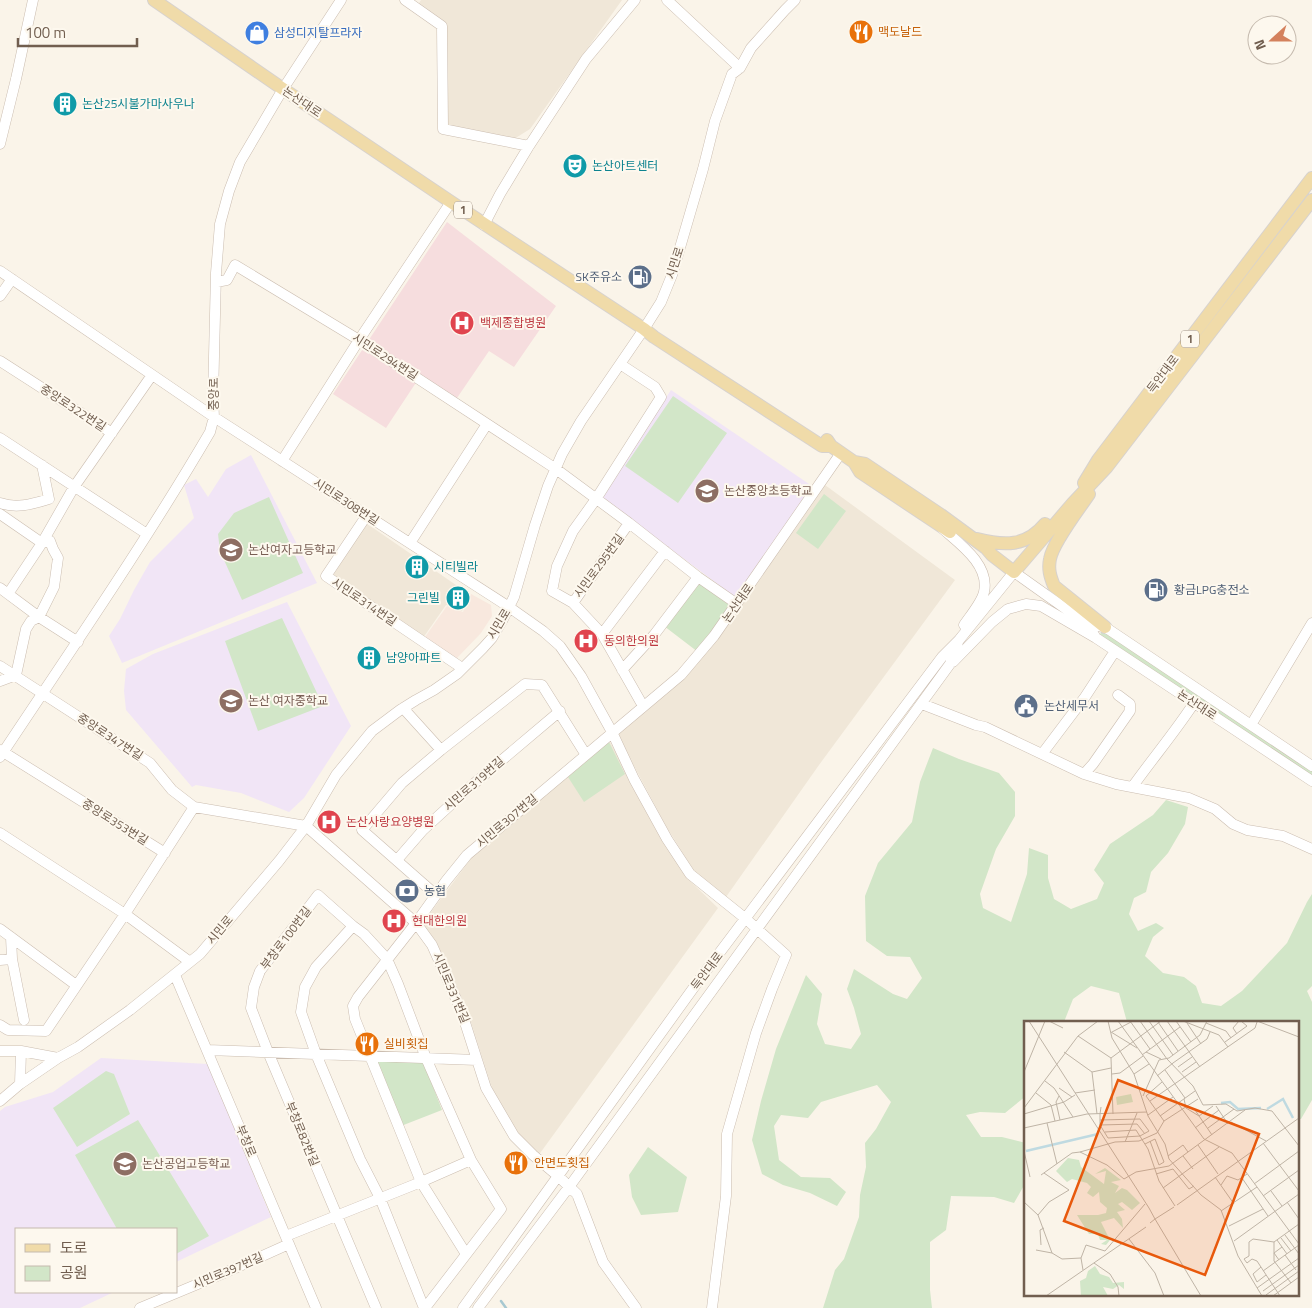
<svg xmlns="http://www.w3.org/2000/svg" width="1312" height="1308" viewBox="0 0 1312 1308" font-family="'Titillium Web','Noto Sans KR',sans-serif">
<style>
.residential{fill:#f0e7d8}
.commercial{fill:#f8e8de}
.education{fill:#f1e5f6}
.medical{fill:#f6ddde}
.green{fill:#d2e6c8}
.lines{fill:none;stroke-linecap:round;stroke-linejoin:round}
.stream{stroke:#a7c8d1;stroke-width:2.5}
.minor-casing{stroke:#cbbdb0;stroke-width:11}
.major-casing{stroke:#d7d2ce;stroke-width:14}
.minor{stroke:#fff;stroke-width:10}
.major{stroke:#f0dba9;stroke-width:12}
.labels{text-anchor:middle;stroke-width:4;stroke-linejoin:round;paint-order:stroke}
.shield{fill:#fdf8ee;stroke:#9b8c7f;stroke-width:1}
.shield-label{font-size:11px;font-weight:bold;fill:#715e4f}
.food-label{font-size:12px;fill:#c56008;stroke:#fdf8ee;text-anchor:start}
.shop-label{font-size:12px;fill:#366cbe;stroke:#fdf8ee;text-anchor:start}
.street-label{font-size:12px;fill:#715e4f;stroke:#fdf8ee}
.culture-label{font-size:12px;fill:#0d838f;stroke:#fdf8ee;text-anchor:start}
.service-label{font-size:12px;fill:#4e5e75;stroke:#fdf8ee;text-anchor:start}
.health-label{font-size:12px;fill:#be3a42;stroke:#fdf8ee;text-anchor:start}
.education-label{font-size:12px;fill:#785e54;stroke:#fdf8ee;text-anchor:start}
.inset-river{fill:none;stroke:#bfdae1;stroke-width:2.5}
.inset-road{fill:none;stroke:#bfb4a6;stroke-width:1}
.view{fill:#e8590c;fill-opacity:0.15;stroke:#e8590c;stroke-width:2.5}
.inset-edge{fill:none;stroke:#715e4f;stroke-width:2.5}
</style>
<rect width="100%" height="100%" fill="#faf4e9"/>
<path class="residential" d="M421,0H622L530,129L514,139L447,126L445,24L418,5Z
M825,485L955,580L819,765L726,897L694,871L666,826L616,732L720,631Z
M366,523L469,594L462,611L446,605L423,638L332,577Z
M609,740L665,844L687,878L718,908L538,1156L516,1130L492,1088L467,1010L438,946L422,924L473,856Z"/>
<path class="commercial" d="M471,594L491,605L492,616L481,633L456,659L425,637L447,606L463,612Z"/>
<path class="education" d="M671,390L812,486L735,597L601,497Z
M251,455L317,583L122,663L109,636L120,619L134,590L150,562L194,518L184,485L196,479L208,497L226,469Z
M287,602L351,726L304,798L289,812L241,793L196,785L192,787L126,710L124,691L126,669L153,654Z
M101,1058L208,1064L271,1217L176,1262V1229H16V1292H114L80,1308H0V1111L5,1107L53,1092Z"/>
<path class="medical" d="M447,222L556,306L514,367L489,351L457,398L421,375L386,428L333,394Z"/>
<path class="green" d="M673,396L727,433L678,503L625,466Z
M824,494L846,511L818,549L796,533Z
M269,497L303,573L242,600L220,551L218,534L234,513Z
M699,580L732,604L698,652L664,626Z
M282,618L323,706L258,731L225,641Z
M1102,631L1312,771V778L1099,636Z
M609,742L625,774L584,802L568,777Z
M933,748L959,759L999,773L1015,792V816L996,849L980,894L983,908L1011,922L1027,874L1029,848L1048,855V878L1054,899L1071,909L1097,899L1104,883L1094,870L1110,844L1153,815L1166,800L1188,807L1185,824L1168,853L1151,872L1146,892L1134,898L1129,914L1138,931L1156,923L1164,928L1153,937L1145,956L1163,973L1184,977L1196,986L1202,1003L1221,1006L1242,991L1287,943L1307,902L1312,894V986L1307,991L1312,1002V1100L1301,1119H1298V1022H1127L1119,993L1091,986L1073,999L1064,1022H1026V1096L1005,1113L980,1112L966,1115L981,1137H1002L1026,1143V1182L1014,1203L994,1197L951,1196L946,1230L930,1242V1290L932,1308H823L835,1270L844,1259L859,1217L860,1195L866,1167L865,1143L876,1129L891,1102L877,1085L821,1102L808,1118L781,1115L774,1126L779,1160L801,1177L830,1178L846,1192L837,1206L810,1193L783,1185L762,1174L752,1140L761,1101L776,1049L806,975L822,994L817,1024L825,1044L851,1049L861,1034L854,1008L847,989L854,969L893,994L907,999L922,978L910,957L887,956L866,941L865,896L878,863L912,822L920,782Z
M375,1060L423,1061L442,1110L401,1126Z
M106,1071L114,1074L130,1114L77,1147L53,1108Z
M138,1120L209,1236L176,1254V1229H117L75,1155Z
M648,1147L687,1177L678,1212L641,1215L632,1197L629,1175Z"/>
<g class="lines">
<path class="stream" d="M501,1301L506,1308"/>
<defs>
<path id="minor" d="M405,0L442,26L443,129L529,146
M667,0L740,68
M0,144L16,79L33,0
M484,225L500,194L529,146L586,59L635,0
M0,271L214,417L509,607L543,631L560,646L581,676L612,732L634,779L667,839L690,874L746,919L786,955L772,989L756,1033L727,1134L726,1196L712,1308
M216,282L227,280L235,265L359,340L556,469L629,523L698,577L737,604
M0,296L12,279
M0,361L112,433
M620,364L655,387L661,397L596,499L573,531L557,566L552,591L573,603L602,634L643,706
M0,438L147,534
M282,461L359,340L451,202
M0,503C17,509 32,504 49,499L42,465
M0,514L42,543
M367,515L326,576L462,668
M943,529C960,544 990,565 984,592C982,602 970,616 964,625
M410,543L487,424
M0,588L39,617L78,642
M8,594L42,543L74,487L152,375
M573,603L629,523
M1098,626L1105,627L1312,766
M602,634L665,551
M953,662L992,622L1008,609L1026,604L1041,606L1096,638L1312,781
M0,666L150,763L172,790L194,807L306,826
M622,670L654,635L698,577
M0,681L16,675L26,629L31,621L39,617L54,587L58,558L53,549L50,541L42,543
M922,704L976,725L985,727L1084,774L1116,784L1189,798L1215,809L1233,824L1247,830L1283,836L1312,849
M403,708L441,750
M1251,725L1312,623
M0,750L165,853
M1042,754L1085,697L1115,651
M0,757C71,650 145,543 210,432L214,417L213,398L216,273L220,224L229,191L240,162L283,89L341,0
M1084,774L1093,764L1130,711V704L1118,695
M1133,786C1153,758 1175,732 1194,703
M306,826L416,923L432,945L461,1010L486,1088L514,1136L533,1155L558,1176L577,1194L603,1262L636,1308
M0,833L125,914L190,962
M397,860L423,830L470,787L560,711
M436,895L362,830L402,783L441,750L525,684L542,685L586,755
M353,926L316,967L305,987L301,1012L316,1054L360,1159L380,1198L424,1308
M0,929L76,985
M12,959L24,1020
M0,960L12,959L11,937
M175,975L316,1308
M0,1025L8,1030L46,1031L125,914L194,807
M207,1050L477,1060
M0,1051H21L58,1058
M20,1084L21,1051
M0,1101L20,1084L58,1058L78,1047L130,1010L200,954L279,861L306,826L336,775L372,731L400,710L416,700L434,690L457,674L483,648L492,638L502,621L514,597L535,525L548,486L562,454L581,421L644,329L661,302L672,275L703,169L715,121L732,74L740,68L751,48L785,10L795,0
M286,1236L421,1182L471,1160
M466,1254L421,1182L355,1019L353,1006L358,997L416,923L446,881L467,855L681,675L714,636L841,453
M140,1308L222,1274L289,1244
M376,1308L268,1052L251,1008L254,987L260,971L318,895L353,926L364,934L387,959L398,984L426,1058L471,1160L501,1209L425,1308
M463,1308L702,976L942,657L959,640L1014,572L1087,624L1096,638
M478,1308L569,1187L950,664L958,642"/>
<path id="major" d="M154,0L283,89L451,202L644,329L654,337L822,446H831
M827,440L831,446L854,462L860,472L950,532
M854,462L865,464L941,515L986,548L992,555L1014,572L1073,503L1106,468L1312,200
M1084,483L1098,460L1312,178
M1089,494C1079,509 1053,542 1050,559C1048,569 1050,576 1054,586L1105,627
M977,539C1004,546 1026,547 1045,524"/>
</defs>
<use href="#minor" class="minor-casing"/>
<use href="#major" class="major-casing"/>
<use href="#minor" class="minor"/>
<use href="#major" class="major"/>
</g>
<defs>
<symbol id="restaurant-disc" viewBox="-11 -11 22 22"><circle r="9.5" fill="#e8710a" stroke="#fdf8ee"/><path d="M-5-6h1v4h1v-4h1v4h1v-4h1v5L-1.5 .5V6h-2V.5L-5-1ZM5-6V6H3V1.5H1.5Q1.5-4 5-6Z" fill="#fff"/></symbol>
<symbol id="shop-disc" viewBox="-11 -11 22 22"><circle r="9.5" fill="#3f7fe0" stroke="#fdf8ee"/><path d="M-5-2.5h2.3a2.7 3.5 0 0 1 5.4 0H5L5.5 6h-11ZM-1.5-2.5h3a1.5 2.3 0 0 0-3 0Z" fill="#fff"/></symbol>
<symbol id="building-disc" viewBox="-11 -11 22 22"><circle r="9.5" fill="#0f9aa8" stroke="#fdf8ee"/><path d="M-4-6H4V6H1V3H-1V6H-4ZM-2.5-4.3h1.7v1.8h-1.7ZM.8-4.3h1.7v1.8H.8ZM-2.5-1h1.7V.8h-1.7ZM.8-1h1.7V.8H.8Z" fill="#fff"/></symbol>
<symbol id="theatre-disc" viewBox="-11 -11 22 22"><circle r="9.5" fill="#0f9aa8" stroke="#fdf8ee"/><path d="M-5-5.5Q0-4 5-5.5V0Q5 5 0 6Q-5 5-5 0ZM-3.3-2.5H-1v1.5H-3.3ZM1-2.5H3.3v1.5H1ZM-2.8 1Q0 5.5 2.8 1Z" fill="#fff"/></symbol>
<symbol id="fuel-disc" viewBox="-11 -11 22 22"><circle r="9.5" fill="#5c6f8a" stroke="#fdf8ee"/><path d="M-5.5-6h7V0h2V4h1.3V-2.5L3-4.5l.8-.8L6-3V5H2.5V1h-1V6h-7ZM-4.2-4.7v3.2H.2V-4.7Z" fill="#fff"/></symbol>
<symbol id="hospital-disc" viewBox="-11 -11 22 22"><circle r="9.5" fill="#e0444e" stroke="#fdf8ee"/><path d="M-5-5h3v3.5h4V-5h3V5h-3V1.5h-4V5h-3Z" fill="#fff"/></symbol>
<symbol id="school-disc" viewBox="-11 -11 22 22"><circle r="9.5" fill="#8d6e63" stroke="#fdf8ee"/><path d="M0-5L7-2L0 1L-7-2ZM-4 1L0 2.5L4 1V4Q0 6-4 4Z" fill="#fff"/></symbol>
<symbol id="civic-disc" viewBox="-11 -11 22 22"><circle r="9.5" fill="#5c6f8a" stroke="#fdf8ee"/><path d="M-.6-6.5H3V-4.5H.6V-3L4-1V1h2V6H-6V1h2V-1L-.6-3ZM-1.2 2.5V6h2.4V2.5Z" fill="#fff"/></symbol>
<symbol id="bank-disc" viewBox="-11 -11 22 22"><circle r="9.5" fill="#5c6f8a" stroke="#fdf8ee"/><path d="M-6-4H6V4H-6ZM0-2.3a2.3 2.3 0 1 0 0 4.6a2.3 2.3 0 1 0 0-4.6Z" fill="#fff"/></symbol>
</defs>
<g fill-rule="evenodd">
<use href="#restaurant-disc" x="847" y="18" width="28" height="28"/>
<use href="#shop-disc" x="243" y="19" width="28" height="28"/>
<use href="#building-disc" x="51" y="90" width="28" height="28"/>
<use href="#theatre-disc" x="561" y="152" width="28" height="28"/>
<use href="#fuel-disc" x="626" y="263" width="28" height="28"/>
<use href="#hospital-disc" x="448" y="309" width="28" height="28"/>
<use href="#school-disc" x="693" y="477" width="28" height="28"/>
<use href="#school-disc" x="217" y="536" width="28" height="28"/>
<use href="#building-disc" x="403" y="553" width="28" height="28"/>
<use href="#fuel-disc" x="1142" y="576" width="28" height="28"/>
<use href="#building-disc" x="444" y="584" width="28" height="28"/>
<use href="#hospital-disc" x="572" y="627" width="28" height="28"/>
<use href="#building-disc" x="355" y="644" width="28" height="28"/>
<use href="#school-disc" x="217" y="687" width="28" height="28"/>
<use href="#civic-disc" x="1012" y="692" width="28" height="28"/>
<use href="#hospital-disc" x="315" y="808" width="28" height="28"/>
<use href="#bank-disc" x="393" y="877" width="28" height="28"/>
<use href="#hospital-disc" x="380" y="907" width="28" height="28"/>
<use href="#restaurant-disc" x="353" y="1030" width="28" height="28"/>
<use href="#restaurant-disc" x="502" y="1149" width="28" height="28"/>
<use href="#school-disc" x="111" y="1150" width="28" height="28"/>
</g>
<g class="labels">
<g class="shield">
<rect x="454" y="201.5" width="18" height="17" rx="4"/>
<rect x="1181" y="330.5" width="18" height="17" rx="4"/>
</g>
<g class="shield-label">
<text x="463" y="214">1</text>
<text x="1190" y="343">1</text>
</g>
<g class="food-label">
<text x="878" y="36">맥도날드</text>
<text x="384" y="1048">실비횟집</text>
<text x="534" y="1167">안면도횟집</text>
</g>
<g class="shop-label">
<text x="274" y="37">삼성디지탈프라자</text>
</g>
<g class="street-label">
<text transform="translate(302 102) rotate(34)" y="4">논산대로</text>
<text transform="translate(675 263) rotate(-72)" y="4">시민로</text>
<text transform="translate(385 357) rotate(33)" y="4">시민로294번길</text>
<text transform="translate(1163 374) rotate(-53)" y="4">득안대로</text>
<text transform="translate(214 394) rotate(-90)" y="4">중앙로</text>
<text transform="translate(73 408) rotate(33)" y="4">중앙로322번길</text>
<text transform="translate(346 502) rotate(33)" y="4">시민로308번길</text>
<text transform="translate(599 566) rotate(-54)" y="4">시민로295번길</text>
<text transform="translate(364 602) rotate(34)" y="4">시민로314번길</text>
<text transform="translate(738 603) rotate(-55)" y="4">논산대로</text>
<text transform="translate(499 624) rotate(-59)" y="4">시민로</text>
<text transform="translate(1197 705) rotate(33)" y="4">논산대로</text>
<text transform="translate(110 737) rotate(33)" y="4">중앙로347번길</text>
<text transform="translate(474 784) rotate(-41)" y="4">시민로319번길</text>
<text transform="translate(507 821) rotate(-40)" y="4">시민로307번길</text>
<text transform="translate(115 822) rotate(32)" y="4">중앙로353번길</text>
<text transform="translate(220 930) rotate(-50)" y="4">시민로</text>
<text transform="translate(286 938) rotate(-53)" y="4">부창로100번길</text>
<text transform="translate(707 971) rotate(-53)" y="4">득안대로</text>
<text transform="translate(451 988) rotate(67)" y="4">시민로331번길</text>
<text transform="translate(302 1134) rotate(67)" y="4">부창로82번길</text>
<text transform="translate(246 1141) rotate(67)" y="4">부창로</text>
<text transform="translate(228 1271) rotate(-23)" y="4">시민로397번길</text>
</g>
<g class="culture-label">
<text x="82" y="108">논산25시불가마사우나</text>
<text x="592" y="170">논산아트센터</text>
<text x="434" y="571">시티빌라</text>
<text x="440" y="602" text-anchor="end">그린빌</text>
<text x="386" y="662">남양아파트</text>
</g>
<g class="service-label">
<text x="622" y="281" text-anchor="end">SK주유소</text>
<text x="1174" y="594">황금LPG충전소</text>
<text x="1044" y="710">논산세무서</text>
<text x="424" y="895">농협</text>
</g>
<g class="health-label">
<text x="480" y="327">백제종합병원</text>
<text x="604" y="645">동의한의원</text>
<text x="346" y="826">논산사랑요양병원</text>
<text x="412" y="925">현대한의원</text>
</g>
<g class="education-label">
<text x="724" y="495">논산중앙초등학교</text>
<text x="248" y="554">논산여자고등학교</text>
<text x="248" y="705">논산 여자중학교</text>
<text x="142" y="1168">논산공업고등학교</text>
</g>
</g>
<g transform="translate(1024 1021)">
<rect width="275" height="275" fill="#faf4e9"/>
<path d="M107,73L109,81L93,84L92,76ZM44,137L55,139L57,146L80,163L82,150L71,153L81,147L97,159L87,161L95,165L91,172L98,167L103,169L116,182L108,189L98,181L94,183L101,189L93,191L98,198L99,207L90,197L77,201L86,219L82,224L77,223L83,219H76L74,213H65L53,194H74L82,192L83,187L76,181L75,171L69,176L63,172L67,166L63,162L48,158L43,161L32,150ZM71,245L76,253L85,256L89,262L100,261V268L95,264L89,268L79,266L84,275H57L56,260L62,257L64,250Z" fill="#d2e6c8"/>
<path class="inset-river" d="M197,82L206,81L214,88L237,87M243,88L259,78L269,97M2,130L74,113"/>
<path class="inset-road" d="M5,0L125,187L131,198L126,202M25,0L39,7M84,0L88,17L110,53L124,95L141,123L145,138L177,174L197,189L214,235L238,275M94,0L180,118L208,132L275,223M106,0L126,28M116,0L143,38L169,65L179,84L202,83L213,90L231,87L248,90L275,125M125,0L149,34M143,0L176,46M152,0L167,21M159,0L195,14L204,26M233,0L275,16M134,1L154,30M163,2L177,23M182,2L202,10L207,17M87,11L113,27M88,11L107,1M213,13L209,7L215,0M54,15L87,37M201,21L223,5L217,0M40,31L68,51M122,31L137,38M118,34L156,6M87,37L137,0M87,37L89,93M149,42L183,18L186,11M154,46L168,36M141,49L161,77M0,51L21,0M158,51L172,41M88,53L96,52L119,35M110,53L125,43M133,55L149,42M21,60L30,67L49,96M138,61L122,75L140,100M35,67L48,76M12,72L27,84L31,100M51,72L71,69M35,75L32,81L36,99M119,75L135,39L145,37L176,14L183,0M160,78L162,87L175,95M126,80L231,7L233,1M192,85L204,103M0,87L54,15L74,0M171,89L188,114M0,93L40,81L51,74M73,93L68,51L87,47M124,94L149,76M136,95L171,70M175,95L189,85M76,99L116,98L125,110L116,115L84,117L76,104V93L77,86M207,101L242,120M23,102L33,143M76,104L113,103L121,113M0,107L63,93L123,91M171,107L195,89M184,107L210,88M81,111L112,109L124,128L135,160L151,185M133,112L115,120L91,121L56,131L83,144L100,158L112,151L145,145L221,89M133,112L140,100L174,78M126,120L135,144M101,121L113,92M239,122L275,170M121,123L131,118L140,141L135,144M174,124L194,153M0,130L6,156M144,135L159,124L164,131M159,135L169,148M132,153L149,148L165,168L170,165M17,154L48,132L56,131M191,156L210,183M218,157L244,195M230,163L275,130M197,164L203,155L214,159L223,153M139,167L195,126M247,170L258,185M239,175L275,149M0,181L14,194L28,232L38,238L57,237L59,249M263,181L275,198M153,184L275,97M150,186L131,198L177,275M197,190L233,166M14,194L25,181L45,169L20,152M205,205L239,188M261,214L275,233M257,217L267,230M105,218L131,252L140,275M253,219L263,233M210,220L275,173M250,221V240L267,262M17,224L16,209L20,207M12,229L28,232M261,234L272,249M57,237L62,224L81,230L121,183M255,239L250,232L258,226M70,242L86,253L94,266L95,275M237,246L229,253L233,261L242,254M239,250L275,224M233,267L275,237M239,270L275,244M242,274L275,250M22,275L122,206M249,275L275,256M256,275L233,240L228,238L223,242L220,238L225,235V221L229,218L250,221L275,203"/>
<path class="view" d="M94,59L235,113L181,254L40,200Z"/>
<rect width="275" height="275" class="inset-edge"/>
</g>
<rect x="15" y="1228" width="162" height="65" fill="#fdf8ee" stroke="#c5baae"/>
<rect x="25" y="1244" width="25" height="8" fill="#f0dba9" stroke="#c5baae"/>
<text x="60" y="1253" font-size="15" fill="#715e4f">도로</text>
<rect x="25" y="1266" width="25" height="15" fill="#d2e6c8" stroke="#c5baae"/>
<text x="60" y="1278" font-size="15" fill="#715e4f">공원</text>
<g transform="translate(1272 40) rotate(249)"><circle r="24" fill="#fdf8ee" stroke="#c5baae"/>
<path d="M0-4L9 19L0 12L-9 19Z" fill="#d4815d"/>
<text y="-8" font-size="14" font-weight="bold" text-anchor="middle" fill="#715e4f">N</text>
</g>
<path d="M18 38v8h119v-8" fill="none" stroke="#715e4f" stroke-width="2.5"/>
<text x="25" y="38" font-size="15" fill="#715e4f" stroke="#fdf8ee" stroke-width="4" paint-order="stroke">100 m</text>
</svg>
